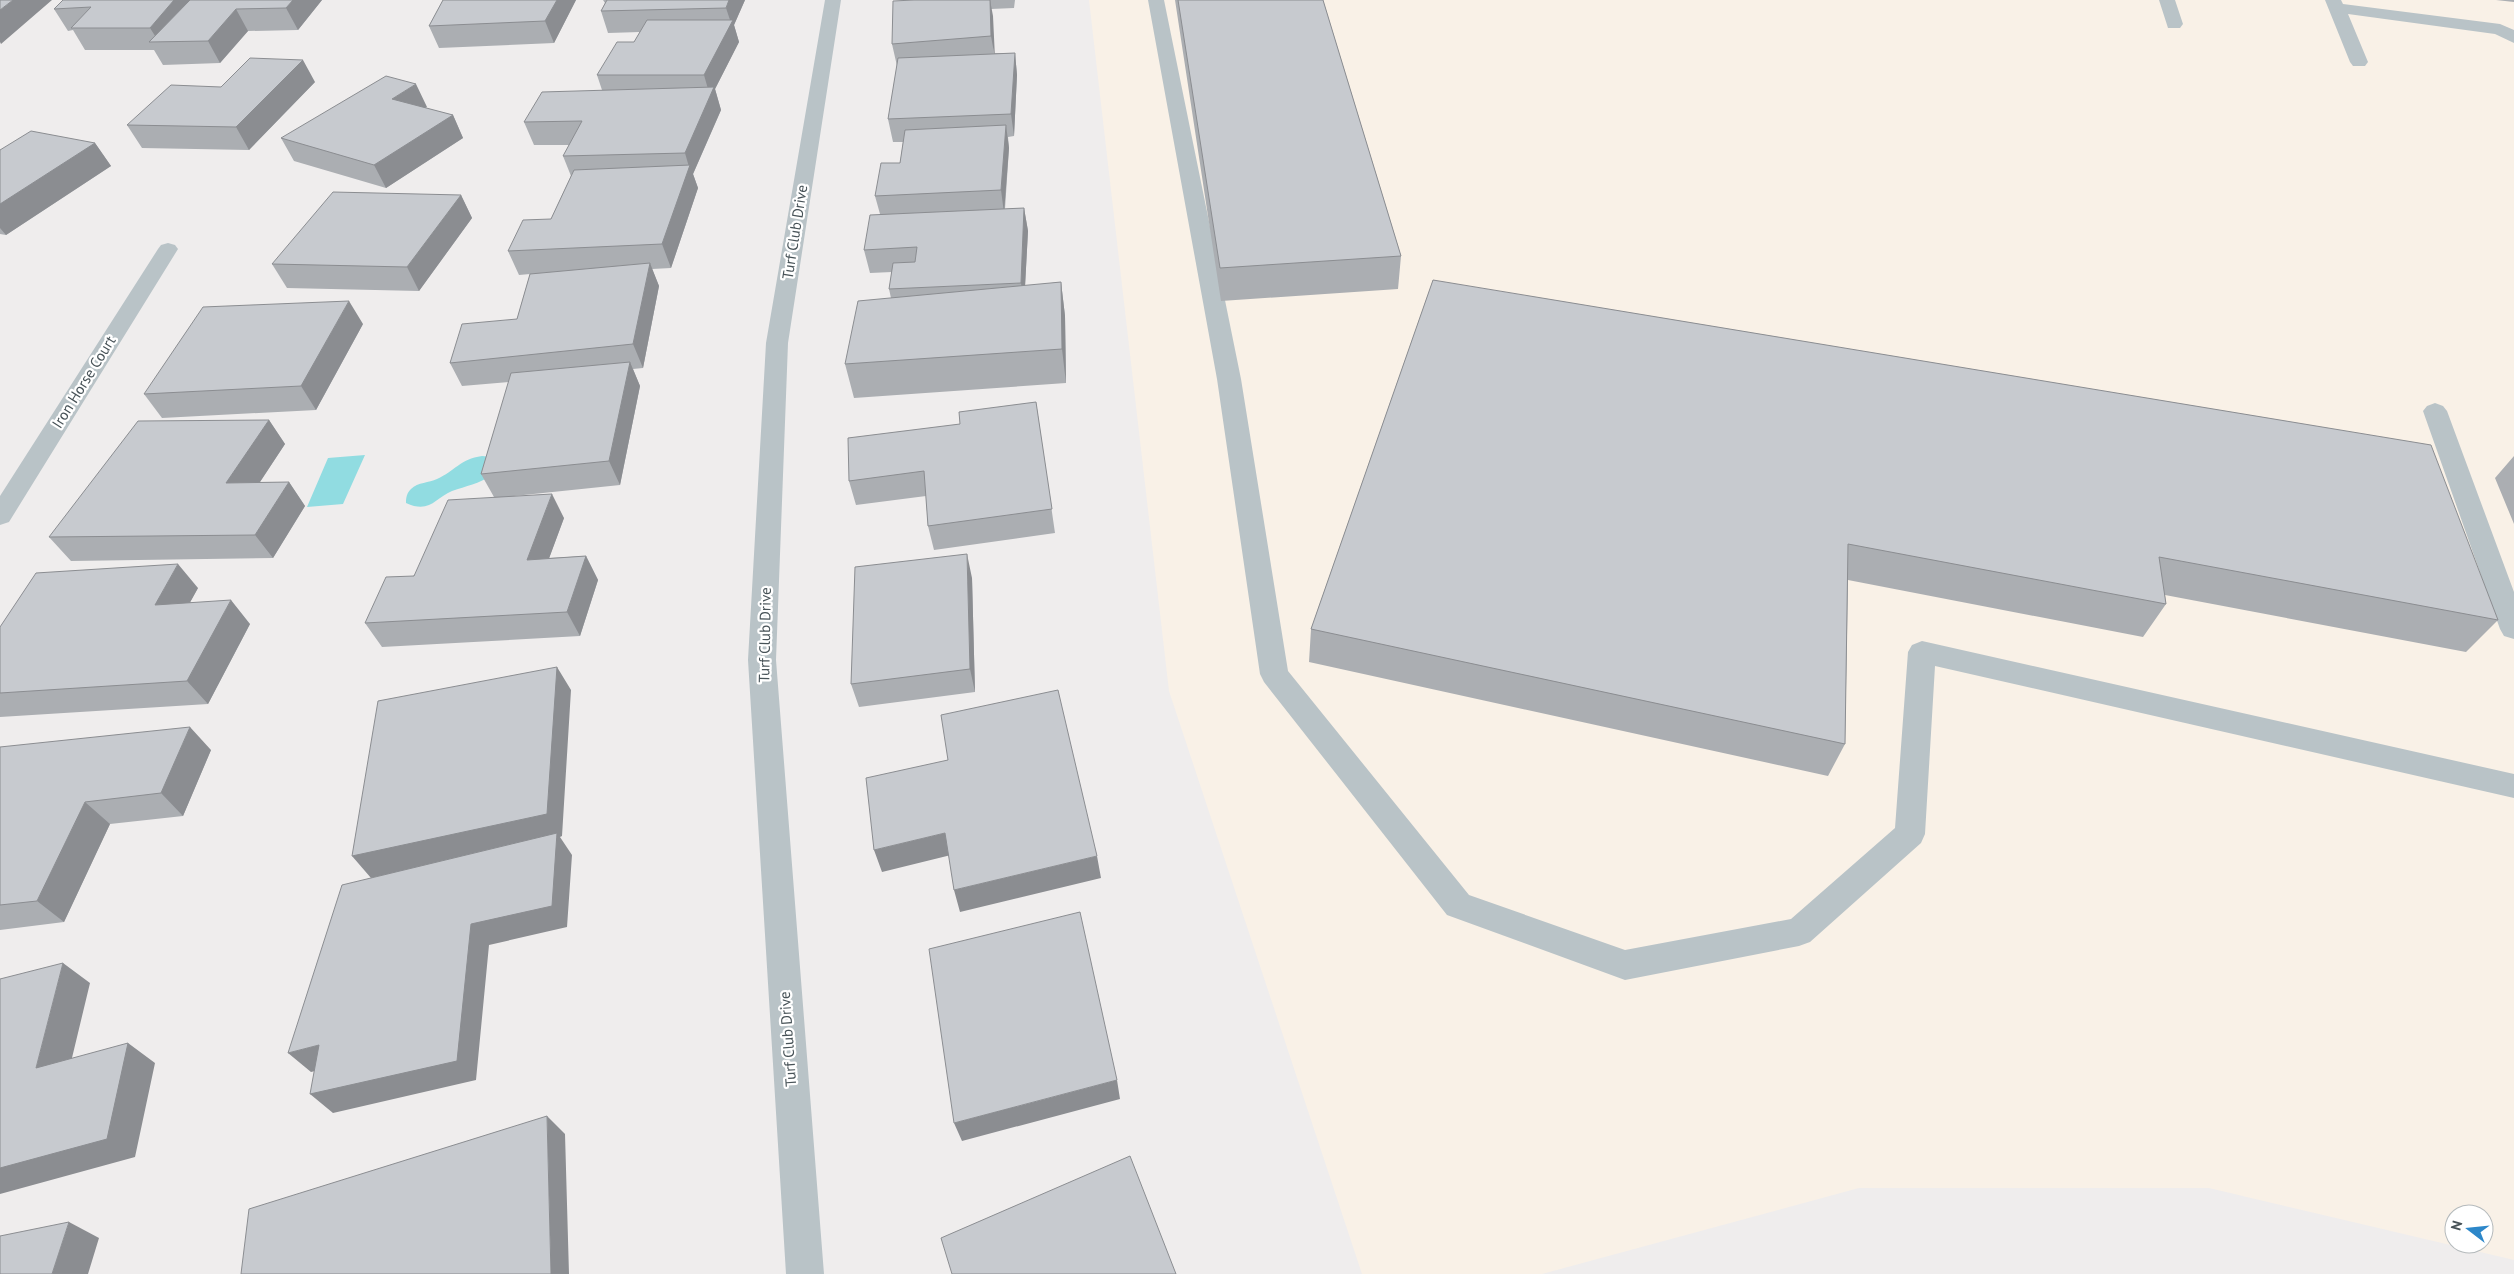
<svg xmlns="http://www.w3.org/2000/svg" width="2514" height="1274" viewBox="0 0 2514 1274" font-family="'PT Sans',sans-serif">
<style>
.commercial{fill:#f9f1e7;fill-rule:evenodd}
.water{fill:#91dce1}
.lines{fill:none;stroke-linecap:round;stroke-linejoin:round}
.lane{fill:#b9c3c7;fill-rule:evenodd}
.street{fill:#b9c3c7;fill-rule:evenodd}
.wall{fill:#abaeb2}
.shaded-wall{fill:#8b8d91}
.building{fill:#c7cacf;stroke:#8b8d91}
.labels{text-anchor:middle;stroke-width:4.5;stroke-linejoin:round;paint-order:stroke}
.street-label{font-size:15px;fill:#475257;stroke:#fff}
</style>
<rect width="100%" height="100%" fill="#efeded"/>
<path class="commercial" d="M1089,0H2514V1260L2209,1188H1859L1542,1274H1362L1169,691ZM2454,1214H2484V1244H2454Z"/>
<path class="water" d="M365,455L343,504L307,507L328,458Z
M482,456L493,457L492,475C479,484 466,486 452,491C435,498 430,514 406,503C406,497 407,493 411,489C418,482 429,483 437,479C455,471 460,459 482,456Z"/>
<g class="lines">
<path class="lane" d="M1148,0H1164L1241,379L1288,671L1469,895L1625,950L1791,919L1895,828L1908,652L1912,645L1922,641L2514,774V798L1935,666L1925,834L1921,843L1810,942L1799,946L1625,980L1447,915L1264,682L1260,674L1217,379Z
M2159,0H2175L2183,24L2180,28H2168Z
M2325,0H2341L2343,4L2500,24L2514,30V43L2495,34L2348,14L2368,62L2365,66H2353L2350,62Z
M2435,403L2443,406L2447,411L2514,592V639L2504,636L2500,629L2423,411L2427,406Z"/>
<path class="street" d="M825,0H841L788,343L776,660L824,1274H786L748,660L766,343Z
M168,243L175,245L178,249L9,522L0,525V496L158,249L161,245Z"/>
</g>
<path class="wall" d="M63,0H322L298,30L248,31L220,63L163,65L154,50H85L73,30L68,31L54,9Z
M443,0H576L554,43L439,48L429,26Z
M603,0H745L734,25L739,42L715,89L721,110L693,174L698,188L671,268L652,269L659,286L643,368L633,369L640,386L620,485L514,496L564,518L549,558L586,556L598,580L580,636L382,647L365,623L494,497L481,474L509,382L462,386L450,363L517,319L530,274L519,275L508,251L551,219L571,176L563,156L569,145H534L524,122L602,90L597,75L634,42L640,32L608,33L601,11L605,3Z
M914,0H1015L1014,8L991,9L994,53H1015L1017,75L1014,136L1008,137L1009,148L1005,209L1024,208L1028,231L1025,286L1061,282L1065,316L1066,383L854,398L845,364L891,298L889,289L892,272L870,273L864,250L880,214L875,196L900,163L903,142H893L888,119L897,66L892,44Z
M1175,0H1323L1401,256L1398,289L1221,301Z
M2496,0H2514V2Z
M315,82L249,150L142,148L127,125L221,87Z
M427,107L425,108L453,115L463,138L386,188L294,161L281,138Z
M95,143L111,166L6,235L0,234V150Z
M461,195L472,218L419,291L287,288L272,264Z
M1433,280L2498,620L2466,652L2165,595L2166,604L2143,637L1848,580L1845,744L1828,776L1309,662L1311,629Z
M363,324L316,410L162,418L144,394Z
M1036,402L1055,533L934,550L928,526L926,496L856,505L849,481L960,424Z
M269,420L285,444L260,482H289L305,506L273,558L71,561L49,537Z
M2514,456V524L2495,478Z
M972,578L975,692L859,707L851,684Z
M198,588L190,602L250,624L208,704L0,717V627Z
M0,747L211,750L183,816L110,824L64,922L0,930Z"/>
<path class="shaded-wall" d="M13,0H52L1,44L0,42V10Z
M174,0H204L159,42L150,28Z
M293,0H322L298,30L286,8Z
M557,0H576L554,43L545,21Z
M729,0H745L734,25L739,42L715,89L721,110L693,174L698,188L671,268L662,244L689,167L685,153L710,96L704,75L731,23L726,8Z
M990,0L993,16L995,58L991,36Z
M236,9L248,31L220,63L208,41Z
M1015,53L1017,75L1014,136L1011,114Z
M303,60L315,82L249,150L236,127Z
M416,84L427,107L403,121L392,99Z
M453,115L463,138L386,188L374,165Z
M1006,125L1009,148L1004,213L1001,190Z
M95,143L111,166L6,235L0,228V204Z
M461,195L472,218L419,291L407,267Z
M1024,208L1028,231L1024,306L1021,283Z
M650,263L659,286L643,368L633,344Z
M1061,282L1065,316L1066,383L1062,349Z
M349,301L363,324L316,410L301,386Z
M630,362L640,386L620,485L609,461Z
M269,420L285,444L244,506L226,483Z
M289,482L305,506L273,558L255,535Z
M552,494L564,518L540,583L527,560Z
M967,554L972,578L975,692L970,669Z
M586,556L598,580L580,636L567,612Z
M178,564L198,588L176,628L155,605Z
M231,600L250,624L208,704L187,681Z
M557,667L571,690L562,836L560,837L572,855L567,927L489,945L476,1080L333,1113L310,1094L471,924L557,837L371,878L352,856Z
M190,727L211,750L183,816L161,793Z
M85,802L110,824L64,922L37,901Z
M945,833L951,855L882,872L874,850Z
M1097,856L1101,878L960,912L954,890Z
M63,963L90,983L65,1087L36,1068Z
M128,1043L155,1063L135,1157L0,1194V1168Z
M319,1045L341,1065L311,1072L288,1053Z
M1117,1080L1120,1099L962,1141L954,1123Z
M547,1116L565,1134L569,1274H551Z
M69,1222L99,1238L88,1274H52Z"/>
<path class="building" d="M0,0H13L0,10Z
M63,0H174L150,28H71L91,7L54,9Z
M190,0H293L286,8L236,9L208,41L149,42Z
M443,0H557L545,21L429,26Z
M607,0H729L726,8L601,11Z
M914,0H990L991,36L892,44L893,1Z
M1178,0H1323L1401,256L1220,268Z
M647,20H733L704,75H597L617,42H634Z
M1015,53L1011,114L888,119L898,58Z
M250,58L303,60L236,127L127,125L171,85L221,87Z
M386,76L416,84L392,99L453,115L374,165L281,138Z
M714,87L685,153L563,156L582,121L524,122L542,92Z
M1006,125L1001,190L875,196L881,163H900L905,130Z
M31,131L95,143L0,204V150Z
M690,165L662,244L508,251L523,220L551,219L574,170Z
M333,192L461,195L407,267L272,264Z
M1024,208L1021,283L889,289L893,263L915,262L917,247L864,250L870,215Z
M650,263L633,344L450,363L462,324L517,319L530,274Z
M1433,280L2431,445L2498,620L2159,557L2166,604L1848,544L1845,744L1311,629Z
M1061,282L1062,349L845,364L858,301Z
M349,301L301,386L144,394L203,307Z
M630,362L609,461L481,474L511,373Z
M1036,402L1052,509L928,526L924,471L849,481L848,438L960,424L959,412Z
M269,420L226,483L289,482L255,535L49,537L138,421Z
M552,494L527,560L586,556L567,612L365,623L386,577L414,576L448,500Z
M967,554L970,669L851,684L855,567Z
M178,564L155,605L231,600L187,681L0,693V627L36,573Z
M557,667L547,814L352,856L378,701Z
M1058,690L1097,856L954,890L945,833L874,850L866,778L948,760L941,715Z
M190,727L161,793L85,802L37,901L0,905V747Z
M557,833L552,906L471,924L457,1061L310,1094L319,1045L288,1053L342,885Z
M1080,912L1117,1080L954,1123L929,949Z
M63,963L36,1068L128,1043L107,1139L0,1168V979Z
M547,1116L551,1274H241L249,1209Z
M1130,1156L1176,1274H952L941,1238Z
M69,1222L52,1274H0V1236Z"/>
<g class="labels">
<g class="street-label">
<text transform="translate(795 232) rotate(-81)" y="5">Turf Club Drive</text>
<text transform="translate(84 382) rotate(-58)" y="5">Iron Horse Court</text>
<text transform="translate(765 635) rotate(-89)" y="5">Turf Club Drive</text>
<text transform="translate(788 1039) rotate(-94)" y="5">Turf Club Drive</text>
</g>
</g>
<g transform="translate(2469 1229) rotate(286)"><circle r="24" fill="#ffffff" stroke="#b5babc"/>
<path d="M0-4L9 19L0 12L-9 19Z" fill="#2d87c9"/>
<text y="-8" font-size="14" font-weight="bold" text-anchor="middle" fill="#475257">N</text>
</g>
</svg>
